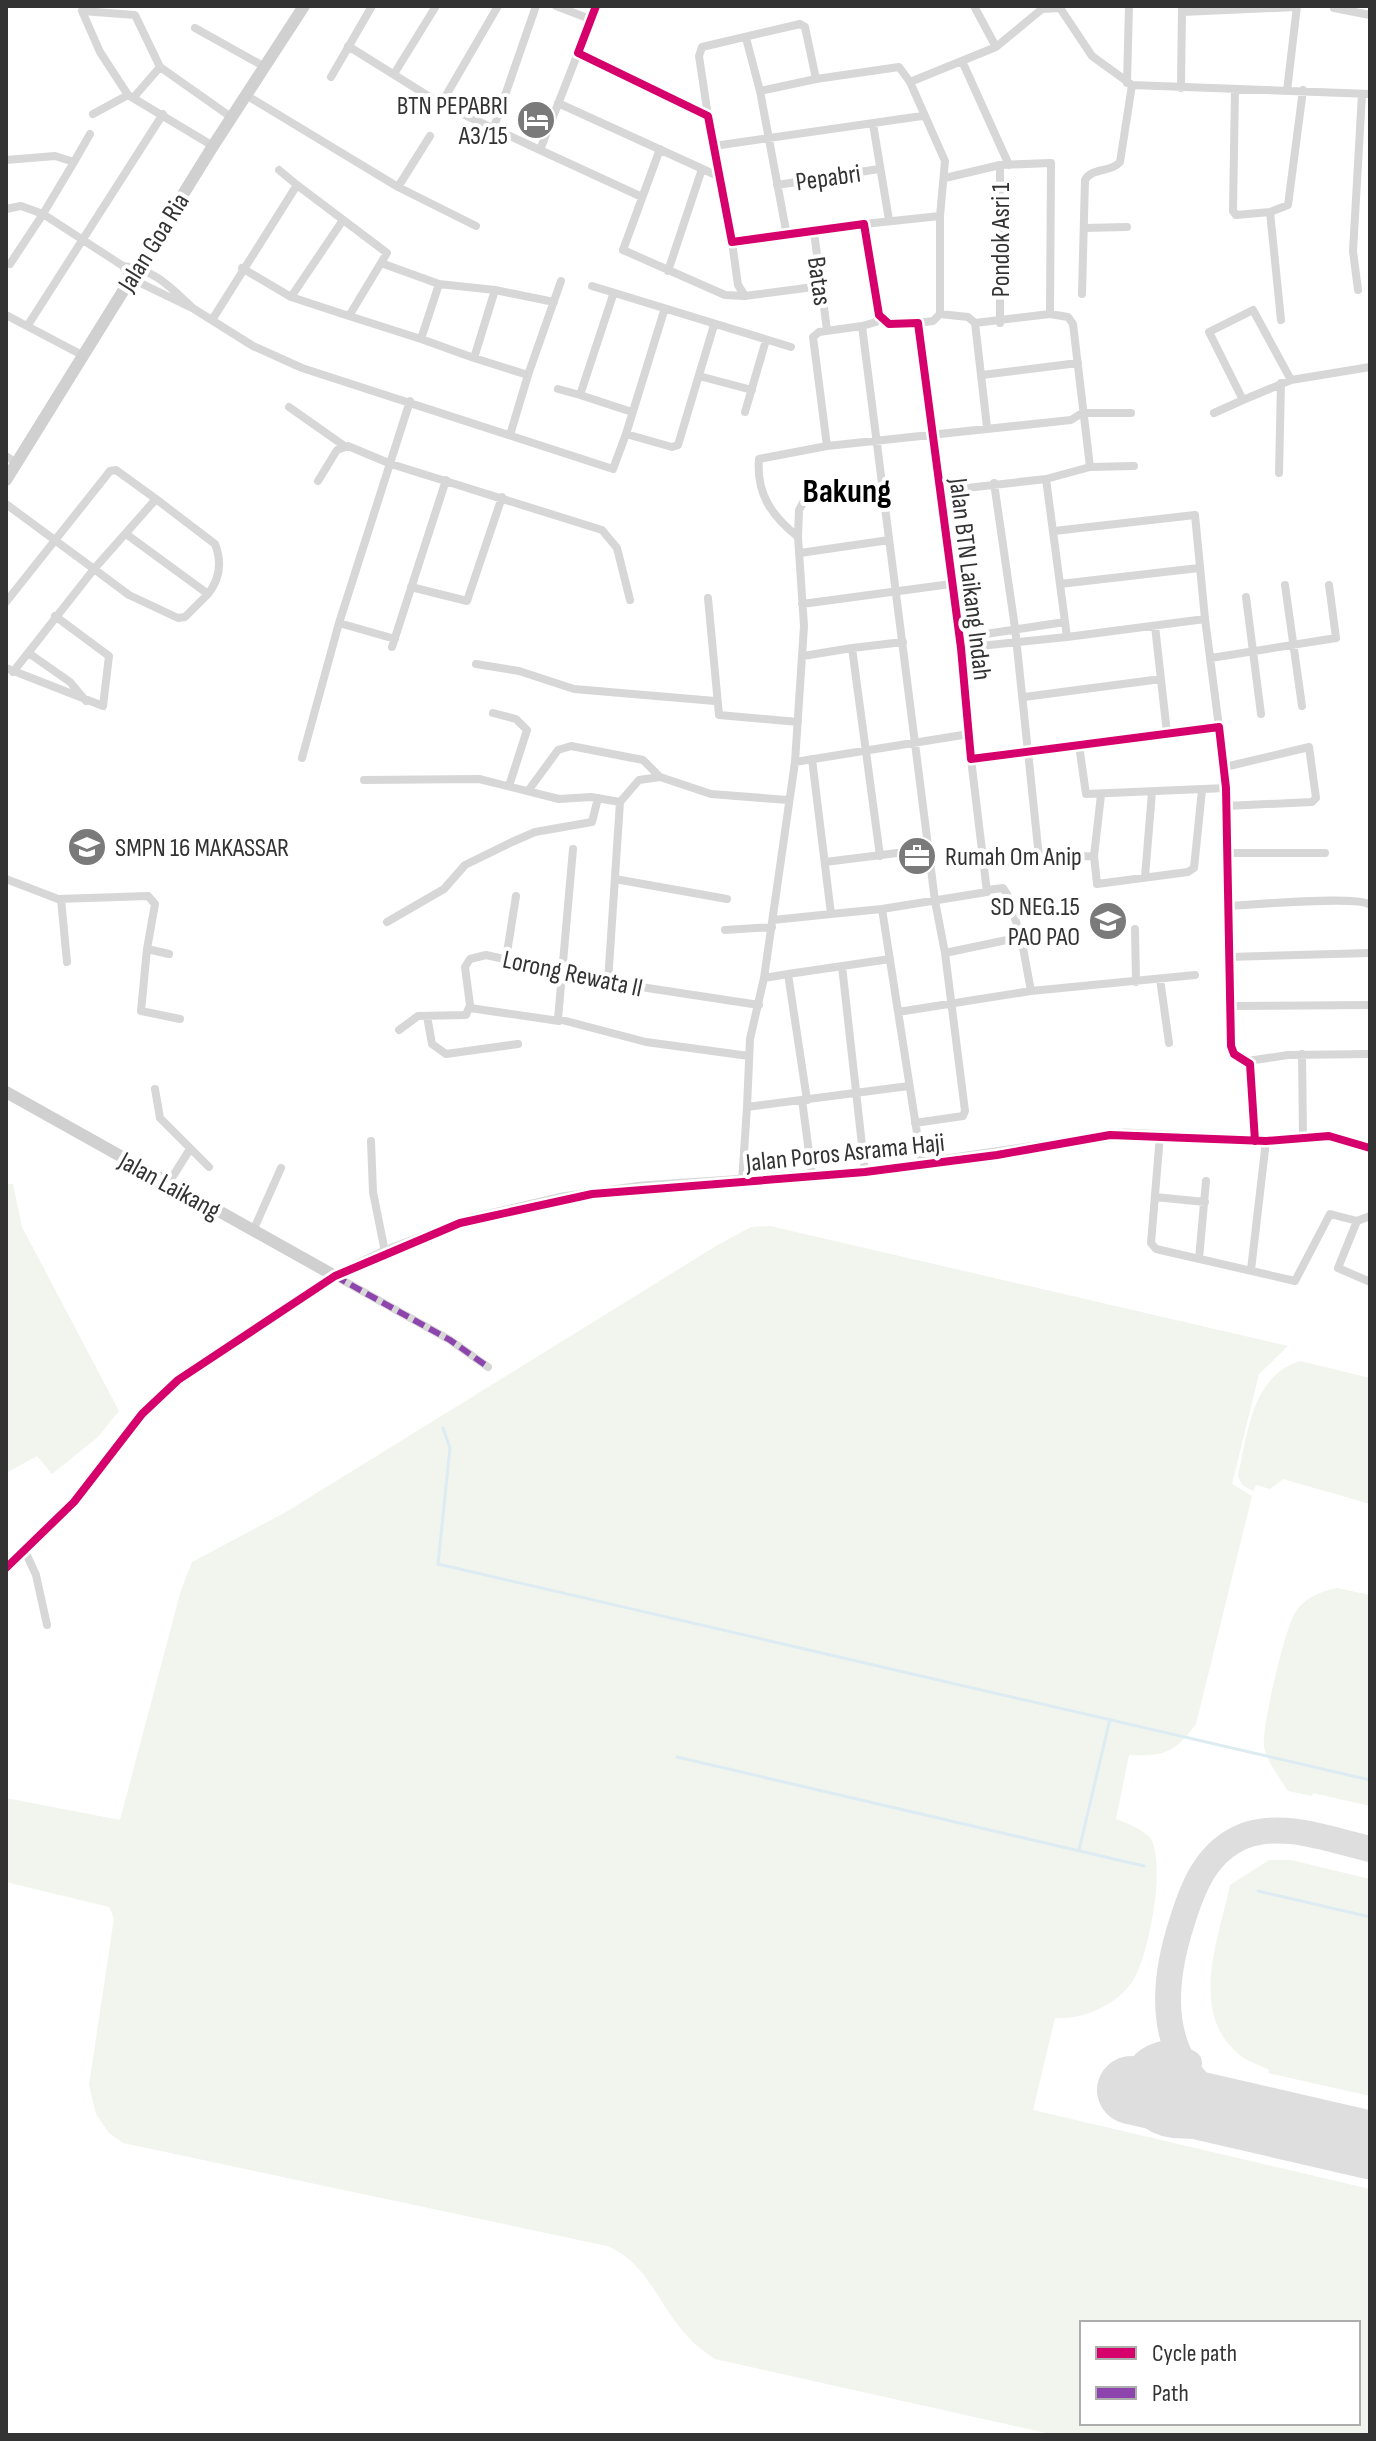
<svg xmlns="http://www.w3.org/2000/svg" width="1376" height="2441" viewBox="0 0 1376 2441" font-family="'Sofia Sans Condensed',sans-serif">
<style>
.green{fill:#f1f5ed;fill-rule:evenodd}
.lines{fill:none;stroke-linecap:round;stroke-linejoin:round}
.stream{stroke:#ddebf3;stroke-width:3}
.taxiway{stroke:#dedede;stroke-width:26}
.runway{stroke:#dedede;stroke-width:68}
.minor{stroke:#d7d7d7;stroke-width:8}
.tertiary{stroke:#d7d7d7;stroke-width:11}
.secondary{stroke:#d0d0d0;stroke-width:12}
.quiet{stroke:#8e44ad;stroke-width:6;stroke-dasharray:12 6;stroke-linecap:butt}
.cycleway-casing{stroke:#fff;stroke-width:13}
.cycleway{stroke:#d6006c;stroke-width:8}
.labels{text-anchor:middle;stroke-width:8;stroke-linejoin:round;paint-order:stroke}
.poi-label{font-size:26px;fill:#333;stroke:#fff;text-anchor:end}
.street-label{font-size:26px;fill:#333;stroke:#fff}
.district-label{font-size:34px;font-weight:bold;fill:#000;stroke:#fff}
</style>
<rect width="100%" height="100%" fill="#fff"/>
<path class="green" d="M6,1184H13L22,1227L119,1411L98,1437L52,1474L37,1456L6,1473Z
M770,1226L1288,1346L1259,1374L1232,1484L1252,1496L1196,1724C1174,1754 1164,1756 1129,1755L1116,1819C1128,1824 1145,1829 1152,1841C1165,1869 1149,1953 1134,1979C1118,2005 1083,2020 1055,2018L1033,2110L1370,2189V2435H1055L715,2359C707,2353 697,2347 690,2339C660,2309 648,2262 607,2246L123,2143L109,2133L96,2114L89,2085L114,1918L109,1907L6,1882V1798L120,1820L181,1590L192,1562L286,1512L716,1246L751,1227ZM1082,2323H1358V2423H1082Z
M1300,1361L1370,1378V1504L1283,1479L1270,1489L1256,1485L1253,1491L1242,1485L1238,1476C1248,1432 1252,1376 1300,1361Z
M1337,1588L1370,1595V1806L1313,1793L1312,1796L1288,1791C1280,1778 1267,1762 1264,1747C1261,1730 1285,1628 1295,1613C1305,1597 1320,1592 1337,1588Z
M1269,1860H1291L1370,1879V2096L1268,2073L1269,2070C1261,2065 1248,2062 1241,2056C1187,2014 1219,1938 1230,1885Z"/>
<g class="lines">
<path class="stream" d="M443,1428L450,1448L438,1564L1370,1780
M677,1757L1144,1866
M1079,1850L1110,1719
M1258,1891L1370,1917"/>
<path class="taxiway" d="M1189,2063L1170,2053C1119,2059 1126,2118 1173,2125L1307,2131
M1260,2120C1163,2088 1154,2008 1182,1922C1193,1886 1207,1851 1244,1836C1284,1821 1330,1840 1370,1849"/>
<path class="runway" d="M1131,2090L1370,2145"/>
<path class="minor" d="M556,6L590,19
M596,6L578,53L708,116L732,242L864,224L879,315L889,324L918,323L961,648L971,759L1219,727L1226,788L1231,1046L1234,1054L1250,1064L1255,1141
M974,6L996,47
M1334,8L1370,15
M1182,12L1296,7
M195,28L265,67
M746,38L760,91L816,79
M348,46L441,104L498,6
M962,61L1009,165
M160,67L231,117
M394,74L436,6
M331,77L372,6
M1127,83L1129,6
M1181,88L1182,7
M1235,90L1233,211L1236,215L1270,212
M760,91L787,236
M1287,91L1297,6
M246,95L398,187
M134,97L160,67L135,15L82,11L100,52L128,95L213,146
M558,103L718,176
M441,104L540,150L578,53
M93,114L128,95
M708,116L699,56L702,47L800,24L805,27L816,79L899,67L910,82
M873,124L889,220
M494,127L536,6
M430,136L398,187L476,226
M714,146L922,116
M660,149L623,250L725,295L745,296
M540,150L642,197
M6,160L55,156L74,162L43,214L123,266L130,278L194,309C172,289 154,268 123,266
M74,162L90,134
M1000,165V323
M279,170L297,185
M945,178L1000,165L1051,163L1050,314L1068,317L1073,324L1090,467
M777,185L879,169
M6,209L21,206L43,214L10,264
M864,224L940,216
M1084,228L1127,227
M814,232L827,330
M732,242L738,285L745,296L821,286
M668,271L702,169
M592,286L791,347
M495,290L554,302
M1358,290L1353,251L1362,94
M1082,294L1085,180C1092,167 1111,173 1120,162L1132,85
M613,295L580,395L632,412
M291,297L343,220
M194,309L253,346L302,368L613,469L626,434L672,447L678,445L714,325
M940,314L968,317L975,323
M6,315L82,355
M879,315L876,322L862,326L935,901L945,953L1021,937
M349,316L421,339L439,284L381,263
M212,320L297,185L387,253L349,316L291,297L242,268
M1281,320L1270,212L1288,205L1303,90
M918,323L933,321L940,314V216L945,161L910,82L996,47L1042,9L1060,8L1092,56L1132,85L1370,94
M28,325L163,114
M421,339L474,358L495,290L439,284
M474,358L528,375L561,281
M982,375L1078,363
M699,376L752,390
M1291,380L1253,310L1209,332L1243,400L1291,380L1370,367
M558,389L580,395
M289,407L343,445
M745,412L766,340
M1214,413L1243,400
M987,427L975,323L1050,314
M626,434L664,311
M510,435L528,375
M827,446L813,337L819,332L862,326
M6,456L17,463
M1279,473L1281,383
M1046,479L1067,637L1205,619L1219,727
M318,481L337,450L348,446L391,464L602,530L617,548L630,600
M994,483L1015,628L1039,857
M940,491L1046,479L1090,467L1134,466
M6,504L94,569L156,499L215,544C222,562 220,579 208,594L126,534
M1054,531L1195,515L1205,619
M798,537L799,510L804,501L884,490
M800,553L889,540
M1060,584L1199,568
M1285,585L1302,706
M411,587L467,601L502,497
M1246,597L1261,714
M708,598L719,715L798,722
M6,602L110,471L116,470L156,499
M802,604L951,584
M339,623L395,639
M1155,626L1167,733
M959,638L1065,622
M392,647L446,480
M961,648L1067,637
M30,654L70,682L86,701
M803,656L852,648
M1211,658L1336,638L1329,585
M476,664L519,671L574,689L715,701
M6,668L103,706L109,656L55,616
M13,672L94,569L129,595L178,618L185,617L208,594
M1024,697L1161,679
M493,713L516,719L527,730L509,786
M1079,745L1086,794L1226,788
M302,758L339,623L410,401
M812,759L831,914L882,909
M795,762L969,734
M1225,767L1309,747L1316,798L1312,802L1226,806
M364,780L479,779L559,799L591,797L620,802L608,982
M528,791L558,750L571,746L643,760L660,777
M620,802L639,780L660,777L711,794L788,800
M573,849L558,1019L646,1042L749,1056
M1227,853H1325
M880,856L852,648L903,642
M1094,856L1101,795
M825,862L929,849
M985,865L1039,857L1094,856L1097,884L1188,872L1194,868L1202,790
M1145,877L1152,792
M6,879L58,899L148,896L155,904L147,949L169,954
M615,879L727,899
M988,890L1003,888L1007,894L1021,937L1031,991
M61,899L67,962
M1228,906C1250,905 1359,895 1370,905
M773,920L831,914
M387,922L444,889L465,865L512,842L535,832L592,822L598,798
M1135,929L1136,982
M725,930L772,927
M147,949L141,1011L180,1019
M1228,957L1370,953
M506,959L516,896
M842,966L865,1172
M764,978L788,974
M1160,979L1169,1043
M1229,1006L1370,1005
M470,1008L559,1021
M898,1012L1031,991L1195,975
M427,1016L432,1044L446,1054L518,1044
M399,1030L418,1016L466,1015L470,1005L465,967L470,959L486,955L608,982L759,1005
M1302,1054L1303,1138
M1248,1061L1288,1055L1370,1054
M909,1086L747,1107L750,1039L764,978L795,762L804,626L798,537C772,516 756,494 759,459L827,446L1071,420L1082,413H1131
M155,1089L160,1118L209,1167
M802,1100L812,1175
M807,1100L788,974L890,959
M915,1123L963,1116L965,1111L945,953
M1160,1135L1151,1243L1156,1249L1295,1281L1330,1214L1357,1221L1370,1216
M371,1141L373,1192L385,1252
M922,1165L882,909L987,892L971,759
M742,1182L747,1107
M168,1184L190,1149
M1155,1197L1205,1202
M1357,1221L1338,1268L1368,1281
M253,1231L281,1168
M1199,1259L1206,1181
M1251,1270L1266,1141
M25,1551L36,1575L47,1625
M6,1568L74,1502L162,1393L335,1276L450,1340L488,1367"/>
<path class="tertiary" d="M335,1276L385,1252L472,1219L562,1198L642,1187L865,1172L1125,1134L1266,1141L1329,1136L1370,1148"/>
<path class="secondary" d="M6,480L213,146L304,6
M6,1092L335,1276"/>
<path class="quiet" d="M335,1276L450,1340L488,1367"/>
<defs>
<path id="cycleway" d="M596,6L578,53L708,116L732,242L864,224L879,315L889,324L918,323L961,648L971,759L1219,727L1226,788L1231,1046L1234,1054L1250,1064L1255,1141
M6,1568L74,1502L142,1414L178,1380L335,1276L460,1223L592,1194L865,1172L997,1155L1110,1135L1266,1141L1329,1136L1370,1148"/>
</defs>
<use href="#cycleway" class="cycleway-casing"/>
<use href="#cycleway" class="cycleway"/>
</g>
<defs>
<symbol id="hotel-disc" viewBox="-11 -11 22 22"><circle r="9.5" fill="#7a7a7a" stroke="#fff"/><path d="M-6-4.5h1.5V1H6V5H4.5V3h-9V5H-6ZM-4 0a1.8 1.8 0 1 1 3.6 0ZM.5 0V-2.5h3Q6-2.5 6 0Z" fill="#fff"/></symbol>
<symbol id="school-disc" viewBox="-11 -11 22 22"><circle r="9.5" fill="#7a7a7a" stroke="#fff"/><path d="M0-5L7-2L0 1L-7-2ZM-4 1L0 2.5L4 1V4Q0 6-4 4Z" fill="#fff"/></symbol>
<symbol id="office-disc" viewBox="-11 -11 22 22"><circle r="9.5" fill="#7a7a7a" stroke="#fff"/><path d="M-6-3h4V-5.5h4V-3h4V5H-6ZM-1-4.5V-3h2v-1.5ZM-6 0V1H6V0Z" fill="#fff"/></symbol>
</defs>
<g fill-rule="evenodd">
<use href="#hotel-disc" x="514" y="98" width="44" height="44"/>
<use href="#school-disc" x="65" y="825" width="44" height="44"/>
<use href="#office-disc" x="895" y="834" width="44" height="44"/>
<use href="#school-disc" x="1086" y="899" width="44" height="44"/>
</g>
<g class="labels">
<g class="poi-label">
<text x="508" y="114">BTN PEPABRI<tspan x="508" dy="30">A3/15</tspan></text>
<text x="115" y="856" text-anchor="start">SMPN 16 MAKASSAR</text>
<text x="945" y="865" text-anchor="start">Rumah Om Anip</text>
<text x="1080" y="915">SD NEG.15<tspan x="1080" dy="30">PAO PAO</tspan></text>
</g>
<g class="street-label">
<text transform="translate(828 177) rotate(-8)" y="9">Pepabri</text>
<text transform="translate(1000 240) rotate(-90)" y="9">Pondok Asri 1</text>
<text transform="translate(153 242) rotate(-58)" y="9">Jalan Goa Ria</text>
<text transform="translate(820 281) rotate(82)" y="9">Batas</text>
<text transform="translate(971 579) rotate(83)" y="9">Jalan BTN Laikang Indah</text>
<text transform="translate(573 973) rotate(12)" y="9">Lorong Rewata II</text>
<text transform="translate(845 1152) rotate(-6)" y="9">Jalan Poros Asrama Haji</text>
<text transform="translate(170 1185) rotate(29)" y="9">Jalan Laikang</text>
</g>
<g class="district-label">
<text x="847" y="502">Bakung</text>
</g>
</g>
<rect width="1376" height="2441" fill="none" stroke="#333333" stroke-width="16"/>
<rect x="1080" y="2321" width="280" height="104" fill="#ffffff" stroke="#adadad" stroke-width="2"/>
<rect x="1096" y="2347" width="40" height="12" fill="#d6006c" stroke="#adadad" stroke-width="2"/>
<text x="1152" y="2361" font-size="24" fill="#333333">Cycle path</text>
<rect x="1096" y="2387" width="40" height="12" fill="#8e44ad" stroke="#adadad" stroke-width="2"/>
<text x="1152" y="2401" font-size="24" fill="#333333">Path</text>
</svg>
